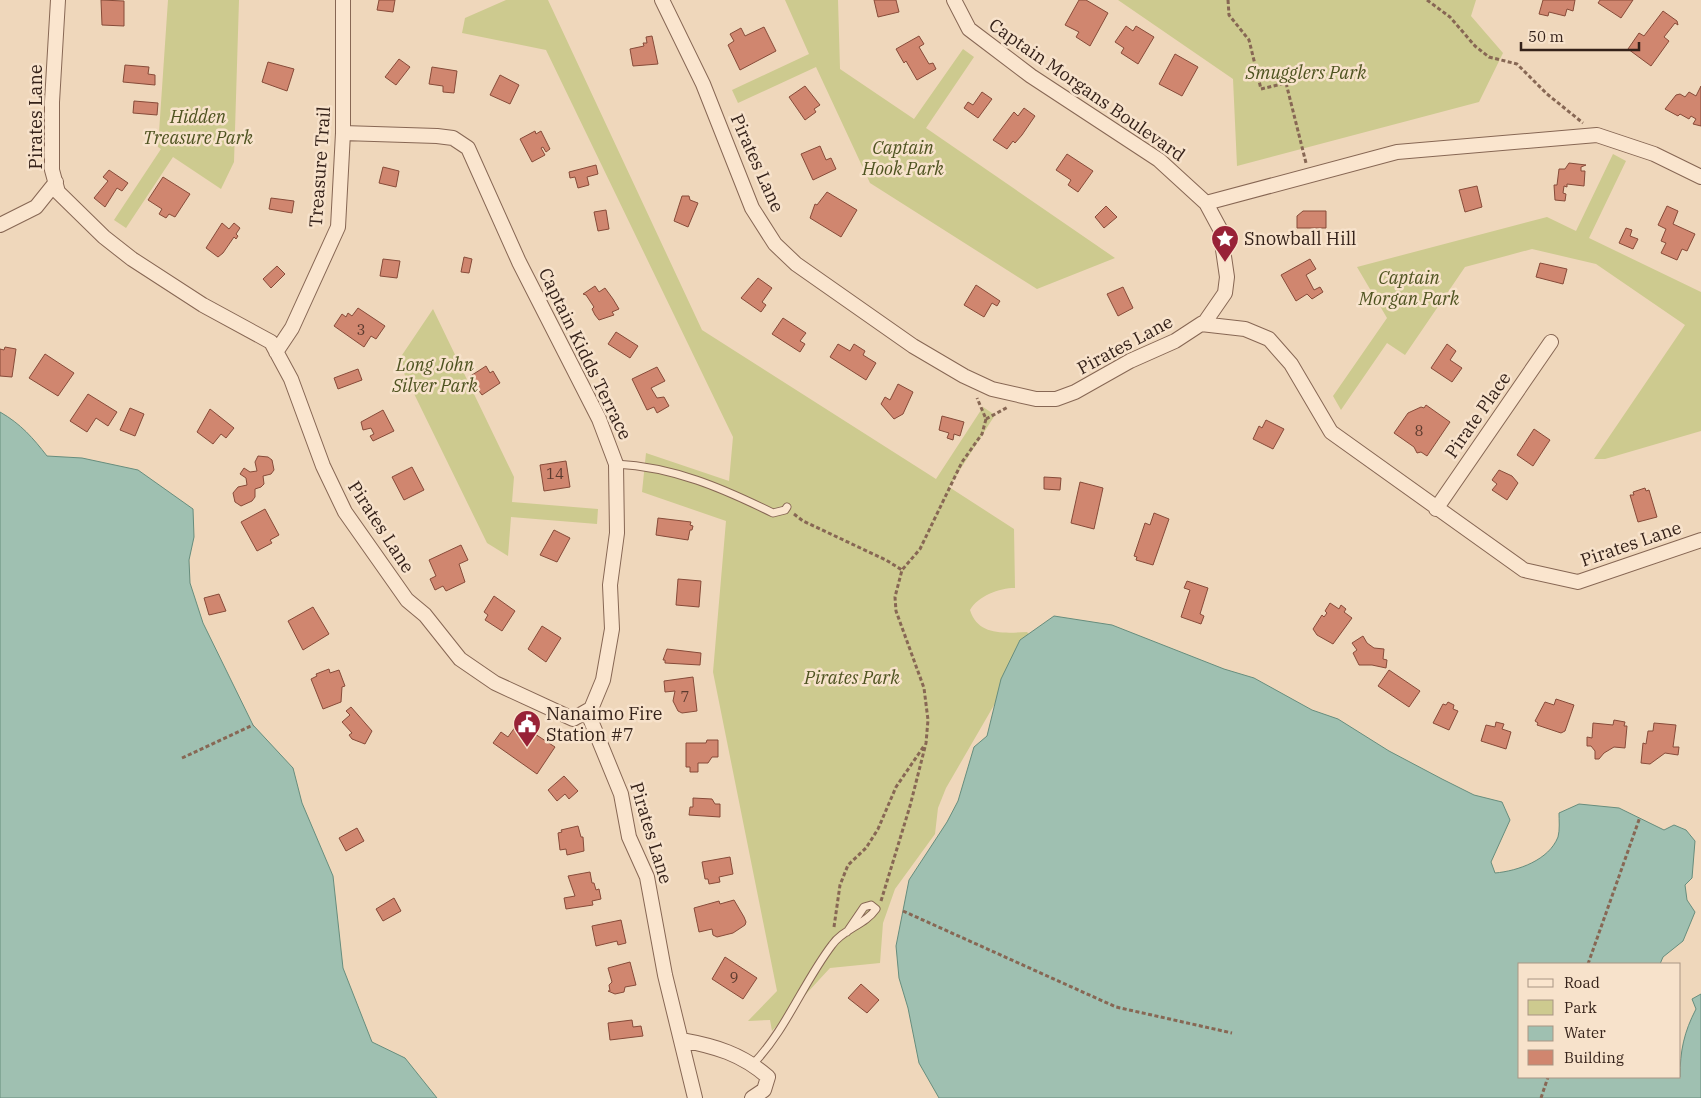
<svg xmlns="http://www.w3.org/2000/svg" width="1701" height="1098" viewBox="0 0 1701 1098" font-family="'IBM Plex Serif',serif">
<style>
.green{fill:#cdca8f}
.water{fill:#9fc0b1;stroke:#678d7d}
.building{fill:#d0866f;stroke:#874b39}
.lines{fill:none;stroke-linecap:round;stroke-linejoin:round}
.service-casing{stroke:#876754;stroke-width:9}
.minor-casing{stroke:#876754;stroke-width:16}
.path{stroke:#876754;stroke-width:3;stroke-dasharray:4 2.5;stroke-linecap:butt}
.service{stroke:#fae5ce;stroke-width:7}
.minor{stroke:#fae5ce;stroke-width:14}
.labels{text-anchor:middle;stroke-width:5;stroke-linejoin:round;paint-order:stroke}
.number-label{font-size:15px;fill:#5c3b2f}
.park-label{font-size:18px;font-style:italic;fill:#4e5320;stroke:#f7e2cb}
.street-label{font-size:18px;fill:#35221a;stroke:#f7e2cb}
.poi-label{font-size:18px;fill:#35221a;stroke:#f7e2cb;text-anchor:start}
</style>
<rect width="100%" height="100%" fill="#efd7bb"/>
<path class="green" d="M168,0H239L234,162L221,189L173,157L126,228L114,220L161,149L158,147Z
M506,0H548L702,330L936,479L983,407L995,415L949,487L1014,529L1015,588C999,588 978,596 970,610C978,636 1004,633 1027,632L1033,638L946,788L938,808L935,834L895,889L883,923L880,963L830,968L772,1031L770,1020L748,1021L777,991L713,672L726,521L642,492L646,453L729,481L733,437L546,50L462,33L465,18Z
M785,0H838L840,69L914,119L963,49L974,57L926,128L1115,258L1037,289L870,183L816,67L738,103L732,90L809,54Z
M1118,0H1476L1471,16L1503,53L1479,102L1237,166L1233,79Z
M1613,154L1626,161L1589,238L1701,292V431L1605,459H1594L1685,325L1596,264L1532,249L1465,267L1405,355L1387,343L1341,410L1333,396L1387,318L1357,267L1547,217L1576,231Z
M433,309L514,477L512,502L598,509L597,524L511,517L508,556L487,543L398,361Z"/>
<path class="water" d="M0,412C21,424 33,438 47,456L82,458L138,470L193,509L194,537L189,560L190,583L203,623L253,725L293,768L302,803L333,876L343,968L372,1042L405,1058L437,1098H0Z
M1054,616L1112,625L1224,669L1254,678L1312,710L1338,719L1389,751L1442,779L1474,795L1502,802L1510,820L1491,862L1495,873C1518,871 1549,860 1558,837C1560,830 1559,820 1559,813L1579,804L1619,808L1664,830L1674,825L1686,830L1695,841L1692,878L1685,885L1687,900L1695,912L1683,941L1663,957L1660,964H1520V1077H1680C1680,1051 1684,1032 1696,1009L1692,999L1701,994V1098H939L919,1063L908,1008L899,978L896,946L909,880L947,822L958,801L974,747L987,736L1001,679L1020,640Z"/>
<path class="building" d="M101,0L124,1V26L102,25Z
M379,0H395L393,12L377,10Z
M874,0H896L899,12L878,17Z
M1079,0H1086L1108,13L1090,46L1076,37L1079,32L1065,25Z
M1543,0H1575L1573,11L1567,9L1565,16L1549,12L1548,16L1539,14Z
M1600,0H1633L1621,18L1598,3Z
M1663,11L1677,21L1678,25L1675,23L1664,37L1669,41L1651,66L1628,49L1639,33L1644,36Z
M1126,26L1133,31L1136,26L1154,37L1138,64L1121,53L1124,48L1115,42Z
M764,27L776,51L740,70L728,45L734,41L730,34L741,28L745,36Z
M652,36L658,64L633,66L630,49L644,46L643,43H647L646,37Z
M919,36L924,44L919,47L929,64L933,63L936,69L917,80L906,61L904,63L896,49Z
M1175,54L1198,67L1182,96L1159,84Z
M399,59L410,67L396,85L385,77Z
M268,62L294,69L287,91L262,82Z
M125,65L149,67L148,74L155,75V85L123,82Z
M432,67L457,71L454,93L443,92V86L429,84Z
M500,75L519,85L510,104L490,95Z
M805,86L820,105L814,109L816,112L805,120L789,97Z
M1701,86V126L1693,124L1696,119L1691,116L1689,119L1680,114L1678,116L1665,109L1676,95L1680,94L1685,97L1689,92L1696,96Z
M982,92L992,99L978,118L964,108L968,102L973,105Z
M134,101L158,103L157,115L133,113Z
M1024,108L1035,116L1022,135L1015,143L1013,141L1007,149L993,140L1014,112L1018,116Z
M535,131L536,134L541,131L550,149L546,152L543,147L541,148L545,155L532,162L520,139Z
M820,146L826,160L831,158L836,169L813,180L801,154Z
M1067,154L1093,171L1078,192L1068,185L1071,180L1056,170Z
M1569,163L1586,165L1581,167V171H1585L1584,186L1567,184V187L1564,186L1563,193L1566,194L1565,201L1555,200L1554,185H1557L1559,169H1565Z
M596,165L598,174L587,177L589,185L578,188L575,177L570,178L569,172Z
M383,167L399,171L396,187L379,183Z
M109,170L128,183L122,191L117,188L105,207L94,198L108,181L103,177Z
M163,177L190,194L175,217L169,214L166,218L159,214L162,209L148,200Z
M1477,186L1482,207L1465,212L1459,190Z
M827,192L857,210L841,237L810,218L815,204L817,205Z
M682,196H689L690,200L698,203L688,227L674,221Z
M271,198L294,201L292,213L269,209Z
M1106,206L1117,217L1104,228L1095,217Z
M1667,206L1678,211L1673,224L1695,234L1687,251L1682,249L1677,260L1661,253L1666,243L1661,241L1666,229L1658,225Z
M606,210L609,229L598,231L594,212Z
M1303,211H1326V228H1297V216Z
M222,223L229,229L234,223L240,228L236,234L238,236L236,239L234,237L223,253L218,257L206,248Z
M1626,228L1632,230L1630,236L1638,239L1633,249L1619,243Z
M464,257L472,259L469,273L461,272Z
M383,259L400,261L397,278L380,276Z
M1310,259L1316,269L1306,275L1314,290L1320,287L1323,292L1312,299L1307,294L1296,301L1281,275Z
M1540,263L1567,269L1563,284L1536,277Z
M277,266L285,274L271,288L263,279Z
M758,278L772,288L762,302L766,305L761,312L741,298Z
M976,285L1000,301L997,306L992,303L984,317L964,305Z
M595,286L599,292L605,288L613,299L619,309L612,312L614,315L599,320L595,315L592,309L594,307L586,295L583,294Z
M1123,287L1133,308L1118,316L1107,294Z
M358,308L385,326L376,339L371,336L364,347L334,326L342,314L346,317L348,313L352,316Z
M783,318L806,333L800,341L805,344L800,352L772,334Z
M616,332L638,346L630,358L608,344Z
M838,344L850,351L854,344L865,351L863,355L876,363L866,380L830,357Z
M1447,344L1456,351L1450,360L1462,368L1452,382L1431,368Z
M5,347L16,349L12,377L0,376V349L4,350Z
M45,354L74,373L58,396L29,378Z
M486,366L490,373L493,371L500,383L482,395L469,377Z
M657,367L665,381L651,388L657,398L664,397L669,406L657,413L654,407L647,410L632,379Z
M358,369L362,380L338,389L334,378Z
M898,384L913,392L903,414L894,419L881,404L885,397L890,400Z
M88,394L117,412L108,426L96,418L87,432L70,421Z
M1426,405L1450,422L1427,456L1421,452L1417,453L1414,447L1394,433L1408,413L1421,407L1424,408Z
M130,408L144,414L135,436L120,430Z
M210,409L234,428L226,438L221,434L213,444L197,432Z
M383,410L394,431L373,441L370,436L374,434L371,428L363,430L361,422Z
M942,416L964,422L960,436L954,434L953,440L947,438L949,433L939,430Z
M1266,420L1284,429L1273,449L1253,439L1259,426L1262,428Z
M1534,429L1550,440L1533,466L1517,455Z
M258,456L268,457L272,460L274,470L271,474L263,476L264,484L261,487L255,489V497L252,501L241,506L235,502L233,493L238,487L247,485L246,478L240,474L244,468L250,472L257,471L255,462Z
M566,461L570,487L544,491L540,465Z
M412,467L424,490L404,500L392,477Z
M1499,470L1512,476L1518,483L1507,500L1492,490L1497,484L1492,480Z
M1044,477L1061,478L1060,490L1044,489Z
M1080,482L1103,488L1094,529L1071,523Z
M1645,488L1646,491L1649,490L1657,517L1638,522L1630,495H1634L1633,492Z
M265,509L279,535L270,540L272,543L257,551L241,522Z
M1154,513L1169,519L1153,565L1136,560L1137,557L1134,556L1145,523L1150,525Z
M658,518L691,522L690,525L693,526L692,530H690L688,540L656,535Z
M554,530L570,538L557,562L540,555Z
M461,545L468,560L459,564L465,582L446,591L443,586L435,590L430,579L436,576L429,560Z
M678,579L701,581L699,607L676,605Z
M1187,581L1208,588L1200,614L1204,616L1201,624L1181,617L1190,590L1184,588Z
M219,594L226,611L209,615L204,598Z
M494,596L515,611L502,631L485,620L488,615L484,612Z
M1330,603L1339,609L1341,605L1346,609L1344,612L1352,618L1333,644L1317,635L1313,629L1322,615L1324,617L1327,613L1325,611Z
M313,607L329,634L303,650L288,621Z
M542,626L561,638L546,662L528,649Z
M1363,636L1367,643L1374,648L1384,649L1383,659L1387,660L1386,668L1372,665H1359L1353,653L1357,650L1352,643Z
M667,649L701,653L700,665L665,663V660H663Z
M329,669L330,673L339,670L345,686L342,687L341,702L323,709L311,679L317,676L316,674Z
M1389,670L1420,691L1409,707L1378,686Z
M693,677L697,711L682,713L678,711L673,701L675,691L665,692L664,681Z
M1556,699L1574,705L1565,731L1561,733L1537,725L1538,723L1535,721L1545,702L1554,705Z
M1448,702L1454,705L1453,709L1458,711L1449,730L1433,723L1443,704L1446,705Z
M351,707L372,731L365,744L352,739L349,735L352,733L342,722L350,715L346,711Z
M1614,720L1625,722L1624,726H1627L1625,748L1614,747L1604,753L1599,759H1595V751L1591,746H1587V737L1592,738L1593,723L1613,725Z
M1496,722L1504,724L1502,729L1511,732L1506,749L1481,741L1486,725L1495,727Z
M518,723L555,747L537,774L493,743L501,732L508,737Z
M1654,723L1676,725L1673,747H1679L1678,755L1665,753L1650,764L1641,763L1643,743L1646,744L1648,731H1653Z
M707,740H718V757H712L708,763H698V772H690V767H686V743H706Z
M564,776L578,791L569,799L565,794L557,801L548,790Z
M693,798L712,799L715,804H720V817L689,815L690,807H693Z
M578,826L581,837H583L584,851L567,855L566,849L560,850L558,833L562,832L561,830Z
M357,828L364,841L346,851L339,838Z
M730,857L733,874L719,877L720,882L709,884L708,879H705L702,862Z
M590,872L592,883H594L596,890L599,889L601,899L592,901L593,905L566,909L564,898L575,896L568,876Z
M394,898L401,911L383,921L376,909Z
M734,900L744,917L746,922L745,925L733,933L717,937L713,935L712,929L699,932L694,908L719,901L720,904Z
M621,920L626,943L618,945L617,941L596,946L592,926Z
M725,957L757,978L743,999L712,979Z
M630,962L636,985L625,987L624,992L615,994L608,991H610L609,985L612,982L608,968Z
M861,984L879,1000L867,1013L848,998Z
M632,1020L633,1027L641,1026L643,1036L610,1040L608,1023Z"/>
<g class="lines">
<defs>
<path id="service" d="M616,464C674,467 722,488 773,513L785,510L787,507
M753,1064C786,1030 803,983 832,945C843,929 865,925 876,909L871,905L864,907L847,932"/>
<path id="minor" d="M58,0L52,102V170L58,192L104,237L132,259L203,305L271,342L291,379L323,466L345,512L407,600L425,615L460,659L495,683L573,719L587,711L621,794L629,837L647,877L665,975L695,1098
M662,0L703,84L752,208L775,244L796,264L913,346L964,376L992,389L1036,399H1056L1075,392L1130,361L1175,341L1201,324L1245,329L1269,339L1291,364L1331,432L1524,570L1578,582L1701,540
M954,0L969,29L1031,76L1159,160L1206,203L1397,152L1597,135L1654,154L1701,177
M343,133L437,136L453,138L468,148L519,262L599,419L616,464L617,533L610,585L612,629L603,680L591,709L587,711
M0,225L36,207L56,182
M1201,324L1205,322L1225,293L1227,277L1220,229L1206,203
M276,352L292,328L338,227L343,133V0
M1436,509L1551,342
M681,1040C715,1046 742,1054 768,1077L764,1090L752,1098"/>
</defs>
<use href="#service" class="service-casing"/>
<use href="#minor" class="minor-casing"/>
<path class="path" d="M1228,0L1229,15L1249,40L1261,89L1286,83L1306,163
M1427,0L1450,17L1475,46L1489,57L1517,64L1547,94L1583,123
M986,419L1008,407
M794,514L803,521L886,560L902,570
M182,758L253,725
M881,901L910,806L926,743L928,720L924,688L896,611L895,597L902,570L920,549L962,462L982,434L986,419L977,398
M903,911L1116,1007L1232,1033
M834,927L840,885L848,865L866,848L878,829L896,787L924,746
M1588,964L1640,817
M1541,1098L1548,1077"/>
<use href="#service" class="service"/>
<use href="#minor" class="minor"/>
</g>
<defs>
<symbol id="sight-pin" viewBox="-11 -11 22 30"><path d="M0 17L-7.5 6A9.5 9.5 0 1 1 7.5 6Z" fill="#982237" stroke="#f7e2cb"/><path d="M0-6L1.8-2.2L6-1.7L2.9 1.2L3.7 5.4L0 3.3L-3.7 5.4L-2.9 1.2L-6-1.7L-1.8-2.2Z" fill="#fff"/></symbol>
<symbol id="civic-pin" viewBox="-11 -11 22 30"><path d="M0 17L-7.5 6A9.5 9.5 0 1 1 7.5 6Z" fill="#982237" stroke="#f7e2cb"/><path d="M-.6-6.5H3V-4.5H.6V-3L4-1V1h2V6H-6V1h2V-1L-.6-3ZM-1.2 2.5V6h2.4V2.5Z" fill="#fff"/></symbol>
</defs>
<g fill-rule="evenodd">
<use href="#sight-pin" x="1209" y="223" width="32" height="43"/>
<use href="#civic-pin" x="511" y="708" width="32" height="43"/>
</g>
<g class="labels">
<g class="number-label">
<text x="361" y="335">3</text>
<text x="1419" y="436">8</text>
<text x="555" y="479">14</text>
<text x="685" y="702">7</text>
<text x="734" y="983">9</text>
</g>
<g class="park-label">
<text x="1306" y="79">Smugglers Park</text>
<text x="198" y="123">Hidden<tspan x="198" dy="21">Treasure Park</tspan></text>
<text x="903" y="154">Captain<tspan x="903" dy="21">Hook Park</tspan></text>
<text x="1409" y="284">Captain<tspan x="1409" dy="21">Morgan Park</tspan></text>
<text x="435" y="371">Long John<tspan x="435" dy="21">Silver Park</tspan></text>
<text x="852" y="684">Pirates Park</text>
</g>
<g class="street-label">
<text transform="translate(1087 90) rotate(35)" y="6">Captain Morgans Boulevard</text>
<text transform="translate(36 117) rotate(-90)" y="6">Pirates Lane</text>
<text transform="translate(757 163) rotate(66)" y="6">Pirates Lane</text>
<text transform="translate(320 167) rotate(-86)" y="6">Treasure Trail</text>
<text transform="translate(1125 345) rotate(-28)" y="6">Pirates Lane</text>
<text transform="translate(585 354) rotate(64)" y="6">Captain Kidds Terrace</text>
<text transform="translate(1478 415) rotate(-55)" y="6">Pirate Place</text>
<text transform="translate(381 527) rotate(57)" y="6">Pirates Lane</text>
<text transform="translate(1631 544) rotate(-19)" y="6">Pirates Lane</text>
<text transform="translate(651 833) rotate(73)" y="6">Pirates Lane</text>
</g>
<g class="poi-label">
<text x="1244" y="245">Snowball Hill</text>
<text x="546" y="720">Nanaimo Fire<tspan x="546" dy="21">Station #7</tspan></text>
</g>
</g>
<rect x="1518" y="963" width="162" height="115" fill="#f7e2cb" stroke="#a99584"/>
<rect x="1528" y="979" width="25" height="8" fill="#fae5ce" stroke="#a99584"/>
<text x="1564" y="988" font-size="15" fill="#35221a">Road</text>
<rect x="1528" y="1000" width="25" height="15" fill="#cdca8f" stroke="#a99584"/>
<text x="1564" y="1013" font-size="15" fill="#35221a">Park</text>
<rect x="1528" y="1026" width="25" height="15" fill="#9fc0b1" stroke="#a99584"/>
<text x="1564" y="1038" font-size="15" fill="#35221a">Water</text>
<rect x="1528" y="1050" width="25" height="15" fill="#d0866f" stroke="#a99584"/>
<text x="1564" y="1063" font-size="15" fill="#35221a">Building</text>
<path d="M1521 42v8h118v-8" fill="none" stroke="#35221a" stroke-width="2.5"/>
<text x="1528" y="42" font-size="15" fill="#35221a" stroke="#f7e2cb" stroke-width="4" paint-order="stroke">50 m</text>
</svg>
